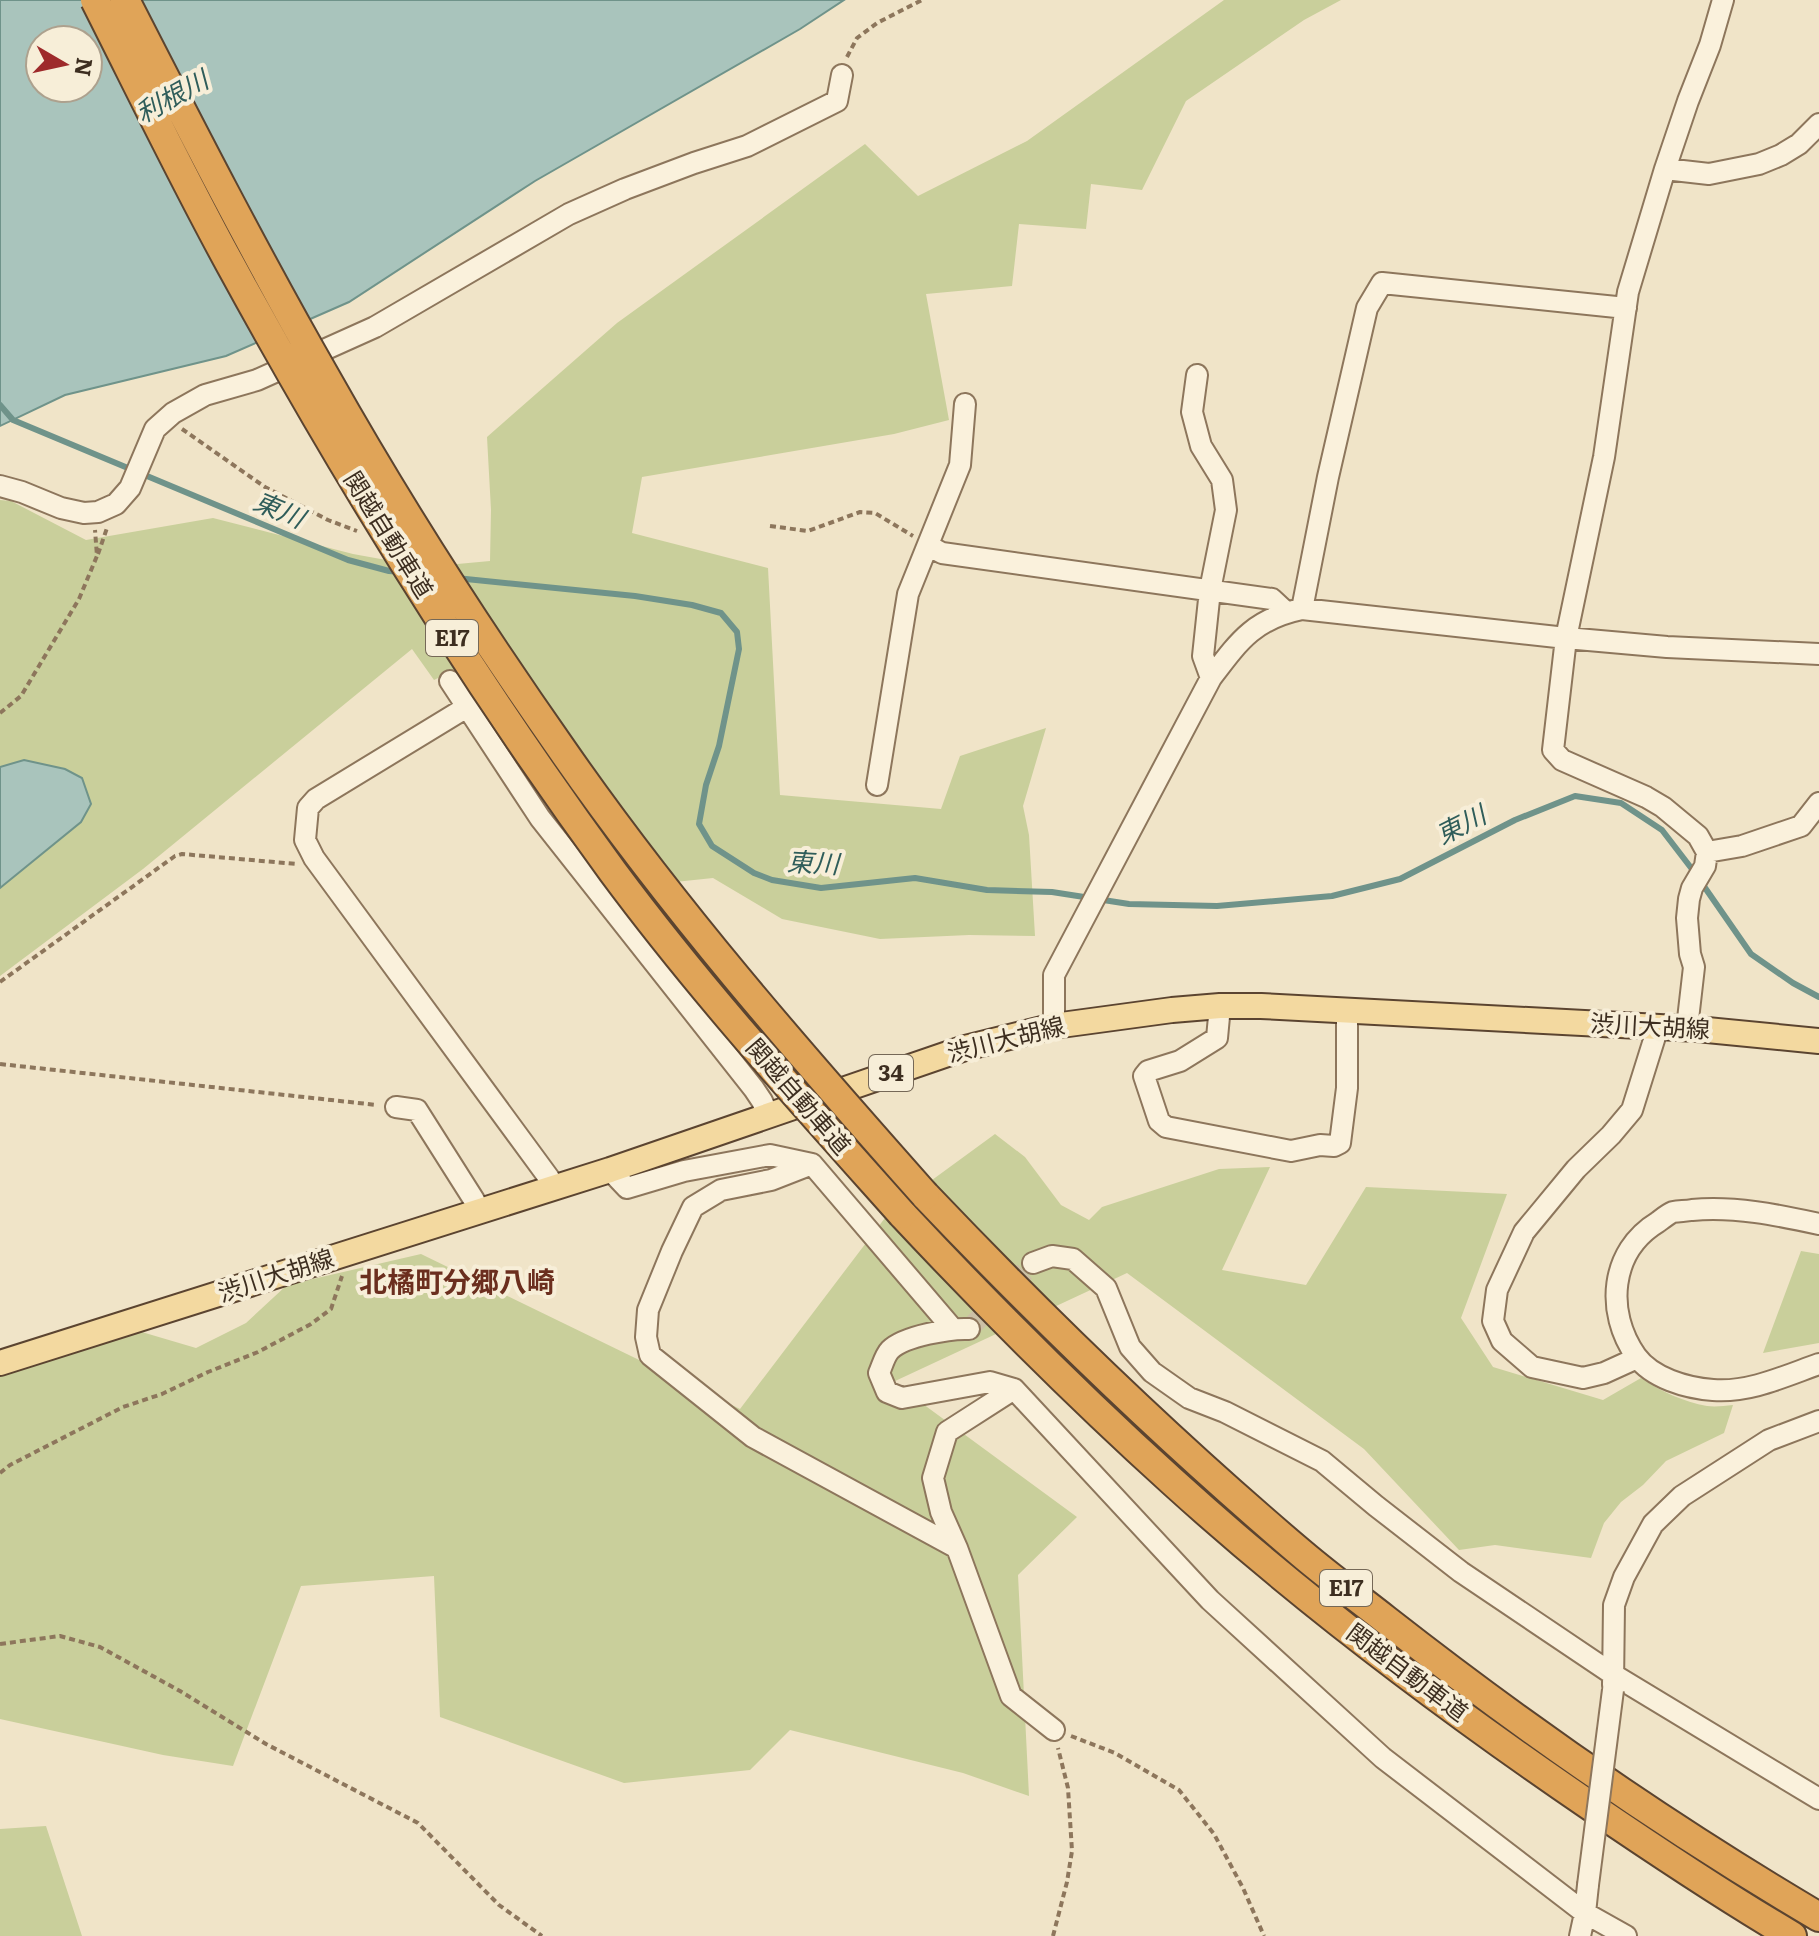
<svg xmlns="http://www.w3.org/2000/svg" width="1819" height="1936" viewBox="0 0 1819 1936" font-family="Literata,'Noto Sans JP',serif">
<style>
.green{fill:#c9cf9b}
.water{fill:#a9c4bc;stroke:#6f938a;stroke-width:2;fill-rule:evenodd}
.lines{fill:none;stroke-linecap:round;stroke-linejoin:round}
.stream{stroke:#6f938a;stroke-width:6}
.minor-tunnel{stroke:#ccc0a6;stroke-width:20;stroke-dasharray:20 10;stroke-linecap:butt}
.minor-casing{stroke:#8d765c;stroke-width:24}
.major-casing{stroke:#5b4430;stroke-width:28}
.highway-casing{stroke:#5b4430;stroke-width:32}
.path{stroke:#8d765c;stroke-width:4;stroke-dasharray:6 4;stroke-linecap:butt}
.minor{stroke:#faf1dc;stroke-width:20}
.major{stroke:#f3d9a0;stroke-width:24}
.highway{stroke:#e0a458;stroke-width:28}
.minor-bridge-casing{stroke:#8d765c;stroke-width:24;stroke-linecap:butt}
.highway-bridge-casing{stroke:#5b4430;stroke-width:32;stroke-linecap:butt}
.minor-bridge{stroke:#faf1dc;stroke-width:20}
.highway-bridge{stroke:#e0a458;stroke-width:28}
.labels{text-anchor:middle;stroke-width:8;stroke-linejoin:round;paint-order:stroke}
.shield{fill:#f7eed8;stroke:#756857;stroke-width:2}
.shield-label{font-size:22px;font-weight:bold;fill:#3d2e20}
.street-label{font-size:24px;fill:#3d2e20;stroke:#f7eed8}
.water-label{font-size:26px;font-style:italic;fill:#2f5d5a;stroke:#f7eed8}
.quarter-label{font-size:28px;font-weight:bold;fill:#6b2e1e;stroke:#f7eed8}
</style>
<rect width="100%" height="100%" fill="#f0e4c8"/>
<path class="green" d="M1224,0H1341L1304,20L1186,101L1142,190L1091,184L1086,229L1019,224L1012,286L926,294L949,420L894,434L642,477L632,533L768,568L780,795L941,809L960,756L1046,728L1023,806L1029,835L1035,936L969,935L880,939L782,919L713,878L675,882L501,647L434,680L412,649L143,869L0,976V500L11,501L86,540L213,518L353,554L425,567L490,561L491,510L487,437L617,323L865,144L918,196L1027,141Z
M995,1134L1025,1157L1061,1205L1089,1220L1102,1207L1219,1169L1270,1167L1222,1270L1306,1285L1366,1187L1507,1194L1461,1318L1493,1367L1603,1400L1641,1378C1660,1391 1684,1402 1707,1406C1715,1407 1724,1406 1733,1405L1724,1433L1666,1461L1643,1485L1621,1502L1604,1523L1591,1558L1495,1545L1459,1550L1364,1449L1127,1273L893,1382L1077,1517L1018,1575L1029,1796L963,1773L790,1730L750,1770L624,1783L440,1717L434,1576L301,1586L233,1766L163,1755L0,1719V1375L135,1330L196,1348L246,1323L287,1285L421,1254L740,1409L891,1210Z
M1801,1251L1819,1254V1343L1763,1353Z
M46,1826L82,1936H0V1829Z"/>
<path class="water" d="M0,0H844L800,29L535,181L349,302L226,356L65,395L0,426ZM40,40H88V88H40Z
M24,760L65,769L82,778L91,804L81,822L0,888V767Z"/>
<g class="lines">
<path class="stream" d="M0,405L13,420L348,560L389,571L401,572
M456,578L635,596L692,605L721,613L737,632L739,649L719,746L706,785L699,824L712,846L754,873L772,880L821,888L915,878L987,890L1052,892L1129,904L1217,906L1332,896L1400,879L1515,820L1575,796L1621,803L1662,830L1695,873
M1701,882L1751,954L1793,983L1819,997"/>
<path class="minor-tunnel" d="M969,1329L1033,1263"/>
<defs>
<path id="minor" d="M1665,169L1709,174L1759,164L1781,155L1799,144L1819,124
M1197,375L1192,412L1201,446L1222,480L1226,510L1210,590L1203,656L1211,678
M0,486L22,492L61,508L84,513L98,512L116,504L130,488L155,429L173,413L205,395L257,380L375,327L569,214L625,189L694,163L747,146L837,101L842,75
M929,546L942,553L1272,599L1286,612
M1302,609L1328,477L1367,308L1382,283L1626,308
M450,681L540,818L754,1089L762,1101L768,1115
M467,707L316,799L308,808L305,840L314,858L549,1178
M877,785L908,594L960,465L965,404
M1707,852L1742,846L1801,826L1819,803
M1220,1006L1217,1038L1180,1061L1148,1071L1144,1076L1159,1121L1166,1127L1291,1151L1320,1145L1334,1146L1340,1143L1347,1088V1012
M1054,1026V975L1211,678C1239,641 1254,619 1302,609L1566,638L1667,647L1819,654
M1687,1028L1694,967L1690,954L1687,918L1689,899L1692,888L1705,866L1707,852L1698,836L1663,807L1646,797L1562,760L1553,750L1566,638L1604,457L1628,292L1665,169L1688,101L1710,45L1723,0
M396,1107L417,1110L474,1200L478,1211
M812,1164L771,1180L721,1190L693,1207L672,1251L648,1310L646,1337L650,1355L753,1437L957,1548
M610,1170L627,1188L684,1171L770,1155L812,1164L952,1328
M1819,1224C1778,1215 1734,1206 1692,1210C1686,1211 1679,1211 1673,1212C1668,1214 1662,1219 1658,1222C1610,1251 1605,1312 1636,1356C1652,1378 1686,1388 1713,1390C1749,1393 1785,1376 1819,1364
M1033,1263L1052,1256L1073,1259L1106,1288L1130,1347L1152,1372L1189,1398L1225,1412L1322,1461L1376,1506L1461,1572L1614,1675L1819,1799
M969,1329C951,1328 904,1336 890,1350C885,1355 882,1366 879,1373L887,1392L902,1398L990,1382L1014,1389L1210,1600L1383,1758L1585,1913L1626,1936
M1637,1358L1604,1373L1583,1378L1532,1367L1502,1341L1493,1321L1497,1290L1524,1232L1576,1169L1611,1135L1632,1110L1658,1027
M1014,1389L947,1432L933,1478L941,1512L957,1548L1011,1696L1054,1730
M1613,1685L1614,1605L1624,1577L1653,1524L1682,1496L1769,1440L1819,1421
M1580,1936L1585,1913L1588,1885"/>
<path id="major" d="M0,1363L610,1170L965,1048L1054,1026L1172,1010L1220,1006H1261L1697,1029L1819,1041"/>
<path id="highway" d="M925,1195C1044,1320 1169,1441 1301,1553C1328,1576 1358,1598 1386,1620C1524,1728 1668,1828 1819,1917
M902,1214C989,1307 1079,1397 1173,1482C1303,1600 1444,1706 1589,1805C1655,1850 1722,1895 1792,1936"/>
</defs>
<use href="#minor" class="minor-casing"/>
<use href="#major" class="major-casing"/>
<use href="#highway" class="highway-casing"/>
<path class="path" d="M847,57L857,38L877,23L922,0
M182,429L265,487L328,520L357,531
M770,526L808,531L860,512L875,513L913,536
M98,554L107,528
M0,713L21,696L79,599L97,556L95,530
M0,982L175,856L182,854L297,864
M0,1064L377,1105
M0,1473L10,1465L123,1407L162,1394L208,1372L258,1352L311,1324L331,1309L342,1276
M0,1644L60,1636L100,1647L180,1691L266,1744L418,1823L499,1905L542,1936
M1071,1736L1115,1753L1179,1790L1214,1834L1243,1888L1264,1936
M1053,1936L1067,1882L1072,1851L1068,1788L1058,1748"/>
<use href="#minor" class="minor"/>
<use href="#major" class="major"/>
<use href="#highway" class="highway"/>
<defs>
<path id="minor-bridge" d="M1588,1885L1613,1690"/>
<path id="highway-bridge" d="M95,0C139,87 182,176 229,262C344,473 471,678 613,872C702,992 803,1103 902,1214
M125,0C190,127 255,254 326,378C398,506 478,630 563,751C672,908 798,1052 925,1195"/>
</defs>
<use href="#minor-bridge" class="minor-bridge-casing"/>
<use href="#highway-bridge" class="highway-bridge-casing"/>
<use href="#minor-bridge" class="minor-bridge"/>
<use href="#highway-bridge" class="highway-bridge"/>
</g>
<g class="labels">
<g class="shield">
<rect x="426" y="620" width="52" height="36" rx="6"/>
<rect x="869" y="1055" width="44" height="36" rx="6"/>
<rect x="1320" y="1570" width="52" height="36" rx="6"/>
</g>
<g class="shield-label">
<text x="452" y="646">E17</text>
<text x="891" y="1081">34</text>
<text x="1346" y="1596">E17</text>
</g>
<g class="street-label">
<text transform="translate(388 535) rotate(58)" y="8">関越自動車道</text>
<text transform="translate(1650 1027) rotate(3)" y="8">渋川大胡線</text>
<text transform="translate(1006 1040) rotate(-14)" y="8">渋川大胡線</text>
<text transform="translate(798 1097) rotate(49)" y="8">関越自動車道</text>
<text transform="translate(276 1276) rotate(-18)" y="8">渋川大胡線</text>
<text transform="translate(1407 1673) rotate(37)" y="8">関越自動車道</text>
</g>
<g class="water-label">
<text transform="translate(172 97) rotate(-29)" y="9">利根川</text>
<text transform="translate(279 510) rotate(23)" y="9">東川</text>
<text transform="translate(1461 825) rotate(-27)" y="9">東川</text>
<text transform="translate(813 863) rotate(3)" y="9">東川</text>
</g>
<g class="quarter-label">
<text x="457" y="1292">北橘町分郷八崎</text>
</g>
</g>
<g transform="translate(64 64) rotate(99)"><circle r="38" fill="#f7eed8" stroke="#ada18e" stroke-width="2"/>
<path d="M0-6L14 30L0 20L-14 30Z" fill="#9e2a2b"/>
<text y="-12" font-size="22" font-weight="bold" text-anchor="middle" fill="#3d2e20">N</text>
</g>
</svg>
